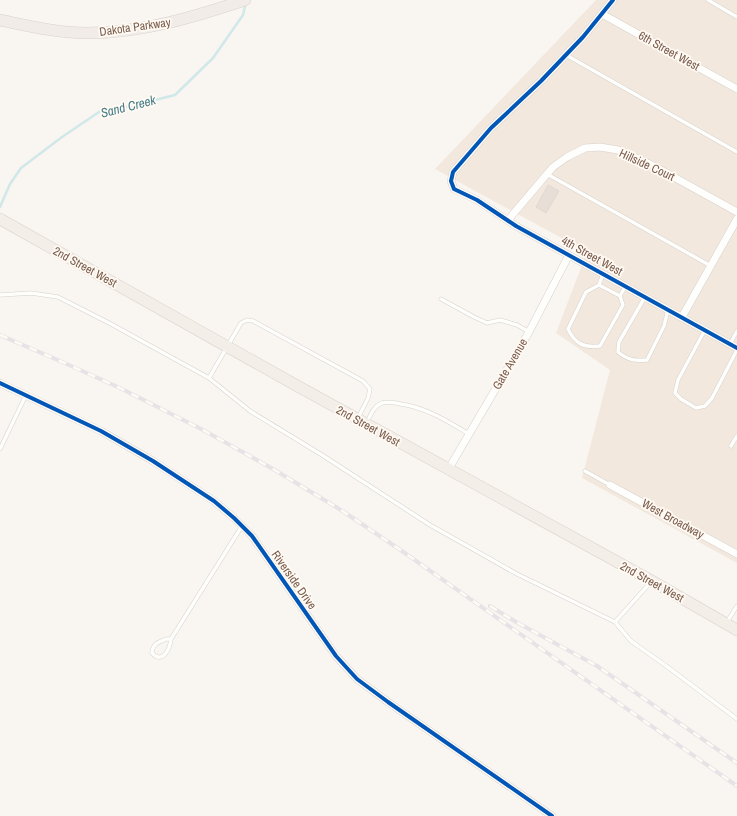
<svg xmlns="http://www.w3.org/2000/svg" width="737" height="816" viewBox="0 0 737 816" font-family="'Archivo Narrow',sans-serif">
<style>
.residential{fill:#f2e8de}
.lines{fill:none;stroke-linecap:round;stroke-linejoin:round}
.stream{stroke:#d0e8ea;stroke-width:2.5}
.building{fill:#e6ded7;stroke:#e2d8d2}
.service-casing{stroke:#d7d1cb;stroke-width:4.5}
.minor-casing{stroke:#d7d1cb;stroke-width:8}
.primary-casing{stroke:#dad1cc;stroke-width:12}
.trunk-casing{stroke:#dad1cc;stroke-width:12}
.service{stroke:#fefefd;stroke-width:3.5}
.minor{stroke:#fefefd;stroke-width:7}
.primary{stroke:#f3eee8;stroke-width:11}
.trunk{stroke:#f2ece8;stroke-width:11}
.rail-casing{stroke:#e6e3e7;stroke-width:4}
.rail{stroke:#fffaf3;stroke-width:2.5;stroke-dasharray:8;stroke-linecap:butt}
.cycleway-casing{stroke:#fffaf3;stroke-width:6}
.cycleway{stroke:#0057b8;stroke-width:4}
.labels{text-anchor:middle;stroke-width:3.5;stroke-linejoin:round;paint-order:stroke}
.street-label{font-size:12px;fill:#7a5c4d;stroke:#fffaf3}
.water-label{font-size:13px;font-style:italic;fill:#437c86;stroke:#fffaf3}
</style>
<rect width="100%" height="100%" fill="#f9f5f0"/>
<path class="residential" d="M596,0H737V563L582,478L610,370L556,333L587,252L435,169Z"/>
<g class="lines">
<path class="stream" d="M0,207L10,184L21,168L62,137L99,112L131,106L175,95L213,58L243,15L246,2"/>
</g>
<path class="building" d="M548,185L559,191L546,213L536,207Z"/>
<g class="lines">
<defs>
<path id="service" d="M708,0L737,17
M566,55L737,152
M547,174L711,266
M603,274L599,285L586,292L568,329C575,344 584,348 600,346L623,305L620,296L625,287
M599,285L620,296
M0,295L31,293L58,297L111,324L209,378L250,411L322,455L430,525L517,574L615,622L631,641L669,668L737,719
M645,297L619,342L618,352C628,360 634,361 647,360L664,326L668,310
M441,299L474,317L487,323L500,320L517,325L529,332
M705,330L678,380L675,393L681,399L696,408L705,406L712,398L737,350
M730,344L737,331
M209,378L241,323L247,320L253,321L363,381L370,389L368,398L358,418
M367,422C371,414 374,406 382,403C388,401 396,403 401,404C427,408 447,421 469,434
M731,446L737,436
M0,449L26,395
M585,471L610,485
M615,622L650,583
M727,622L737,606
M166,639H171C170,648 163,665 152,653C152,644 159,642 166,639Z
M171,639L242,526"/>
<path id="minor" d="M613,0L583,37L541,81L491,128L453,172L451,181L454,189L477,200L516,226L737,348
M602,14L737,89
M508,220L553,167L567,157L585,148L600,147L618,150L654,166L737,212
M682,317L737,219
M0,383L101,431L153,461L214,501L234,518L252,536L336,656L357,679L388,702L552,816
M448,470L529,332L569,255
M610,485L737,554"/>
<path id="primary" d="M0,219L292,383L652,581L737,630"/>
<path id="trunk" d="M0,20C29,26 58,33 87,33C142,33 194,17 245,0"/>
</defs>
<use href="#service" class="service-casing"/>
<use href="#minor" class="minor-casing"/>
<use href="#primary" class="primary-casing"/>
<use href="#trunk" class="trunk-casing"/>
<use href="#service" class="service"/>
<use href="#minor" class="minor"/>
<use href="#primary" class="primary"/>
<use href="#trunk" class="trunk"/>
<defs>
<path id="rail" d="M0,335L60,361L120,388L203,430L273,469L341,510L399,549L737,786
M490,606L516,622L597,666L737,763"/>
</defs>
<use href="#rail" class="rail-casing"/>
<use href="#rail" class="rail"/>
<defs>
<path id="cycleway" d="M613,0L583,37L541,81L491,128L453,172L451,181L454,189L477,200L516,226L737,348
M0,383L101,431L153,461L214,501L234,518L252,536L336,656L357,679L388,702L552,816"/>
</defs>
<use href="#cycleway" class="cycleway-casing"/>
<use href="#cycleway" class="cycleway"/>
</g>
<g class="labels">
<g class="street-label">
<text transform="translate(135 27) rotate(-8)" y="4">Dakota Parkway</text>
<text transform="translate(669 51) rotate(29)" y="4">6th Street West</text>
<text transform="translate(647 165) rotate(25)" y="4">Hillside Court</text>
<text transform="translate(592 256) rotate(29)" y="4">4th Street West</text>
<text transform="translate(85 267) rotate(29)" y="4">2nd Street West</text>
<text transform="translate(510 364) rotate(-60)" y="4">Gate Avenue</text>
<text transform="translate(368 426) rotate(29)" y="4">2nd Street West</text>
<text transform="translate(673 519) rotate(29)" y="4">West Broadway</text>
<text transform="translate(294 580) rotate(55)" y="4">Riverside Drive</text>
<text transform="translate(652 582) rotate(29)" y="4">2nd Street West</text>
</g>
<g class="water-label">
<text transform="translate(128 106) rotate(-14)" y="5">Sand Creek</text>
</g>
</g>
</svg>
